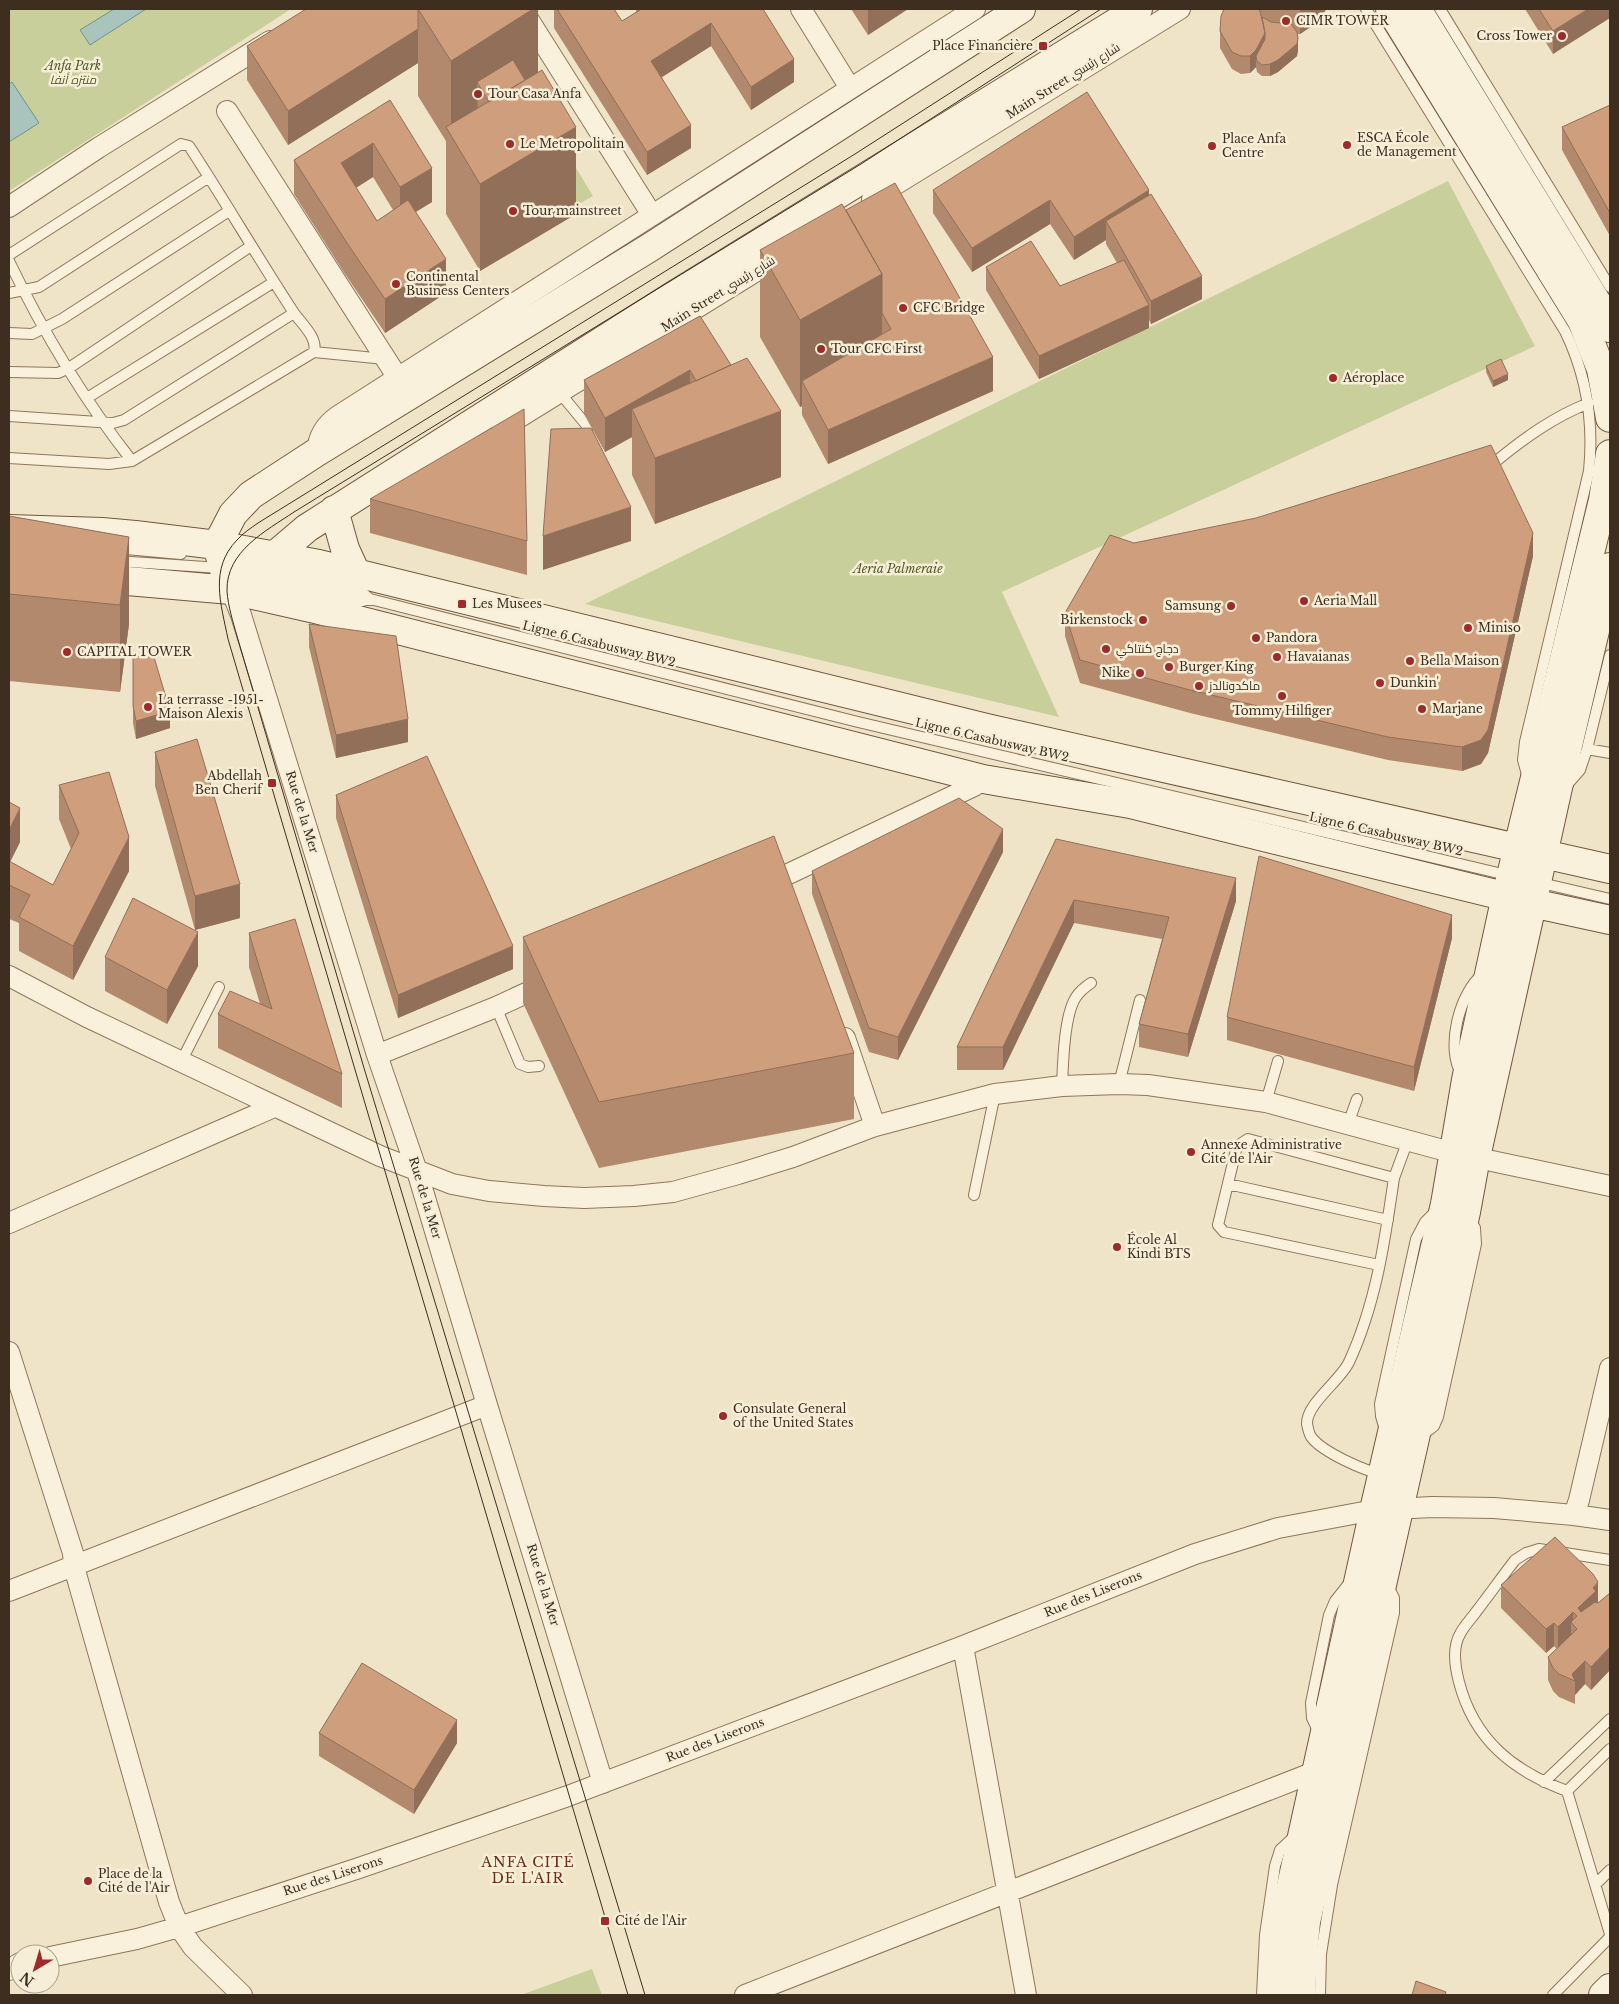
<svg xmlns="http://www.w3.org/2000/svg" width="1619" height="2004" viewBox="0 0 1619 2004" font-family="'Libre Baskerville',Cairo,serif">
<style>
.green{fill:#c9cf9b}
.water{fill:#a9c4bc;stroke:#6f938a}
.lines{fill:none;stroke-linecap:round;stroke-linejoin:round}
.lane-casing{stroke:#8d765c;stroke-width:12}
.street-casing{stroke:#8d765c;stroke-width:22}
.secondary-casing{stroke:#6f573f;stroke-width:30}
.lane{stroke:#faf1dc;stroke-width:10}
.street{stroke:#faf1dc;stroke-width:20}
.secondary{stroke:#faf1dc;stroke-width:28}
.tram{stroke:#3d2e20;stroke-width:1}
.wall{fill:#b2896c;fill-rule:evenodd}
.shaded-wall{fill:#916f58}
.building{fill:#cf9f7d;stroke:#916f58}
.poi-dot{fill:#9e2a2b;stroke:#f7eed8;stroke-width:2}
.labels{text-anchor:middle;stroke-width:5;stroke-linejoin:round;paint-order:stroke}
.poi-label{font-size:12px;fill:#3d2e20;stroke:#f7eed8;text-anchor:start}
.park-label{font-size:12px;font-style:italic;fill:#4d5a26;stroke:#f7eed8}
.street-label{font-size:12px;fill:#3d2e20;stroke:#f7eed8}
.neighbourhood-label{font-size:14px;letter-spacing:1px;fill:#6b2e1e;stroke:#f7eed8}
</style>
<rect width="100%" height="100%" fill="#f0e4c8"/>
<path class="green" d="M9,9H291L9,191Z
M567,153L593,196L572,208Z
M1448,181L1535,346L1002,592L1059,717L585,604Z
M592,1969L602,1995H521Z"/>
<path class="water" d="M114,9H146L90,45L80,30Z
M12,82L39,123L9,142V84Z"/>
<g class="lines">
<defs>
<path id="lane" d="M1366,9L1565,331C1587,376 1594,421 1589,471L1525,742L1523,760L1528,778
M1440,9L1610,287
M9,255L181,144L189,146C225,201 258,258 294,313
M9,261C42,330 85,401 132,461
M9,293L39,287L209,177
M9,333L32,334L62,319L229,211
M314,352L385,359
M9,372L58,373L69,368L251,246
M560,393L588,427
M87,398L274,282
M9,416L113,423L124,420L294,313C302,324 318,338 314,352L132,461L109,464L9,458
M1494,463C1523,439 1553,417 1589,403
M115,548L181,554
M116,561L220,568L359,602L370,599
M229,561L363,593L370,599L858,722L1511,876
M1587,749L1610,753
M1566,786L1580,770L1587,749L1610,655
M1537,882L1610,899
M496,1007L520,1064L528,1067L539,1066
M181,1062L219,987
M1462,1075C1445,1049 1459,993 1483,974
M1119,1084L1140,1000
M1062,1086C1063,1063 1064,1015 1076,997C1080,991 1085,987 1091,983
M1266,1102L1278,1061
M1348,1124L1357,1099
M1228,1184L1388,1220
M974,1195L995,1094
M1379,1265L1224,1232L1218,1225L1237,1146L1248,1139L1394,1178L1408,1140
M1385,1430L1381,1416L1380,1404L1416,1239L1425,1222L1438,1209
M1421,1436L1434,1426L1438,1417L1476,1244L1475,1228L1470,1219
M1382,1474C1364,1471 1323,1452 1312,1438C1309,1435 1308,1428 1307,1424C1306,1404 1341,1380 1349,1362C1376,1304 1385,1240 1394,1178
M1610,1560L1539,1549L1526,1553L1515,1560C1502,1577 1489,1595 1476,1612C1471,1619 1464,1626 1460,1634C1452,1648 1455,1667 1459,1682C1474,1740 1513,1771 1567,1791L1610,1934
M1319,1733L1312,1718L1311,1703L1329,1615L1335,1601L1350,1582
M1544,1782L1610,1719
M1567,1791L1610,1749
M1596,1884L1610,1870
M1262,1995L1265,1935L1275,1866L1280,1850L1296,1835
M1320,1995L1321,1954L1332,1885L1394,1613V1598L1387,1584
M1553,1995L1610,1937"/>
<path id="street" d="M522,9L652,215
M801,9L850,88
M227,111L398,378
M872,199L1180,9
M9,207L98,148L270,41
M502,428L784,254
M317,452C318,436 325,425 338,416L975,9
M231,590L241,615L377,1055L417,1171L487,1405L603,1783
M763,886L974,786L983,779
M9,976L87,1017L380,1156L452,1184L489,1191L544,1196L584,1198L634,1196L673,1192L738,1174L793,1157L875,1126L995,1094L1062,1086L1119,1084L1148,1085L1266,1102L1454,1153L1610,1186
M845,1038L875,1126
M377,1055L496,1007L548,983
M9,1223L274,1107
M9,1352L73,1553L74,1567L169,1902L179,1927L193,1947L242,1995
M1574,1515L1579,1500L1610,1368
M9,1591L487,1405
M963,1646L1026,1995
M50,1957L137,1939L179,1927L359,1868L568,1796L963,1646L1195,1554L1278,1528L1374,1510L1432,1507L1494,1508L1574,1515L1610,1520
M9,1970L20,1963
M745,1995L1317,1771"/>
<path id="secondary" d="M1390,9L1582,321L1601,369L1610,418
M1417,9L1601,309L1610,328
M334,510L345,549L356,573
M9,529L102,532L135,535L217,545L319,564L987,728L1610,869
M93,578L231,590L311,608L983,779L1130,804L1532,903L1610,920
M231,590L222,564L217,545L233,514L251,495L317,452L649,248L1021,9
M248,593L274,556L307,528L676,294L1138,9
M1278,1995L1280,1950L1284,1918L1374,1510L1445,1204L1466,1080L1506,896L1603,500L1610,454
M1301,1995L1303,1953L1306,1922L1466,1212L1476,1157L1557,792L1610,567
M1603,1995L1610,1988"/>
</defs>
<use href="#lane" class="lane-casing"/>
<use href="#street" class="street-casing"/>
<use href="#secondary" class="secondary-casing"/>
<use href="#lane" class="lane"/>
<use href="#street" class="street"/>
<use href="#secondary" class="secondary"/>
<path class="tram" d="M628,1995L228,639C221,604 209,569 237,540C243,533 251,528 258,523L855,154L1081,9
M645,1995L364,1068L237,636C233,622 228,606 227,591C226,551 266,531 294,512L861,164L1101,9"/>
</g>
<path class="wall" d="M306,9H538V73L576,214L480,271L446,214V141L418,96V63L288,145L247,80V46Z
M554,9H614L622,21L636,12V9H763L794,82L751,110L711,46L662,77L691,148L647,175L554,28Z
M851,9H908L868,35Z
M1224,9H1326L1324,13L1312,26L1300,34H1298V50L1297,56L1278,72L1270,76H1262L1257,72L1256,67L1250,73L1241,74L1232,69L1220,48V31Z
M1525,9H1610L1553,54Z
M390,100L432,202L416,212L446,293L385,333L345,274L294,194V160ZM373,177L393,210L377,221L356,188Z
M1610,105V236L1562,150V127Z
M933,190L1149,195L1202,299L1151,324L1149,320V328L1039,379L986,290V267L1060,286L1117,263L1106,244V240L1074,260L1050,224L972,272L933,213Z
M846,210L993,391L828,464L802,415V406L800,407L760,337V250Z
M700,316L781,477L655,524L632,475V437L605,452L584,414V380Z
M1486,366L1508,380L1493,387L1486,372Z
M370,499L527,541V575L370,533Z
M9,516L129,537V624L120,692L9,681Z
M1134,543L1533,556L1488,753L1481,764L1462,771L1388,760L1190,713L1080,683L1065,636V613Z
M309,624L408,742L336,758L309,647Z
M133,656L170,728L136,739L133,723Z
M155,752L240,918L195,930L155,786Z
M59,785L129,871L73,980L19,951V923L9,919V802L20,842L10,862L53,885L71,849L59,819Z
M336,795L513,969L398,1018L336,818Z
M1056,839L1236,901L1188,1057L1139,1047V1024L1162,939L1074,923L1003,1070H957V1047Z
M1003,852L898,1060L869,1052L812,894V871Z
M249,933L342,1074V1108L218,1048V1014L260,1004L249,967Z
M523,937L854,1053V1119L599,1168L523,1003Z
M1452,938L1414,1091L1227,1040V1017Z
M105,957L198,966L167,1024L105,991Z
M1501,1585L1598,1603L1610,1593V1670L1591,1690L1585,1684L1575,1695V1704L1559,1697L1553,1691L1548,1680V1657L1557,1649L1554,1646L1546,1653L1501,1608Z
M319,1733L457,1743L414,1814L319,1756Z"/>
<path class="shaded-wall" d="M533,9H538V93L477,82L478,131L451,135V61Z
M868,9H908L868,35Z
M1300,9H1326L1324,13L1312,26L1300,34Z
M1588,9H1610V18L1553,54V31Z
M711,23V46L651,84V61Z
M418,29V63L288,145V111Z
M1265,33V51L1256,56V67L1250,73V56Z
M1298,38V50L1297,56L1278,72L1270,76V64Z
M794,59V82L751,110V87Z
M691,125V148L647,175V152Z
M576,127V214L480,271V184Z
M373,143V177L341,197V163Z
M432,168V202L400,221V187Z
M1149,190V213L1106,221V240L1074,260V237Z
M1050,200V224L972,272V248Z
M446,259V293L385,333V299Z
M882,274V361L802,381V406L800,407V320Z
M1202,276V299L1151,324V301Z
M1149,305V328L1039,379V356Z
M993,357V391L828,464V430Z
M690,370V404L632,409V437L605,452V418Z
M1508,374V380L1493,387V381Z
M781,411V477L655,524V458Z
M631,507V541L543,570V536Z
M1533,533V556L1488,753L1481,764L1462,771V747Z
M129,537V624L120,692V605Z
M170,711V728L136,739V721Z
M408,719V742L336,758V735Z
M20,808V842L9,864V830Z
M1003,829V852L898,1060V1037Z
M129,837V871L73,980V946Z
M1236,878V901L1188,1057V1034Z
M240,884V918L195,930V896Z
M1074,900V923L1003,1070V1047Z
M1452,915V938L1414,1091V1067Z
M198,932V966L167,1024V990Z
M513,946V969L398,1018V995Z
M1598,1582V1605L1578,1631V1608Z
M1573,1612V1624L1571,1622V1637L1558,1650V1627Z
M1554,1623V1646L1546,1653V1629Z
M1610,1647V1670L1591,1690V1667Z
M1585,1661V1684L1575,1695V1681L1572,1674Z
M457,1720V1743L414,1814V1790Z"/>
<path class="building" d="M306,9H418V29L288,111L247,46Z
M418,9H533L451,61Z
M557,9H614L622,21L640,10L639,9H763L794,59L751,87L711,23L651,61L691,125L647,152Z
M1224,9H1259L1260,11L1265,33L1256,50L1250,56H1241L1232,52L1220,31L1221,16Z
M1539,9H1588L1553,31Z
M1262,17L1271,22L1291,24L1297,32L1298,38L1297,44L1278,60L1270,64L1262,65L1257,61L1256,56L1265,39V33Z
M513,60L525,80L489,102L477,82Z
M542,70L576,127L480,184L446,127Z
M1087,92L1149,190L1074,237L1050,200L972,248L933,190Z
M390,100L432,168L400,187L373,143L341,163L377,221L408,200L446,259L385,299L345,240L294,160Z
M1610,105V213L1562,127Z
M895,183L993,357L828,430L802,381L891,329L882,313V274L846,210Z
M1151,194L1202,276L1151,301L1106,221Z
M842,204L882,274L800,320L760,250Z
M1031,241L1060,286L1124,260L1149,305L1039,356L986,267Z
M700,316L731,365L696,381L690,370L605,418L584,380Z
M747,358L781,411L655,458L632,409Z
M1501,359L1508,374L1493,381L1486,366Z
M524,409L527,541L370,499Z
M591,428L631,507L543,536L551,429Z
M1491,445L1533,533L1488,730L1481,740L1462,747L1388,737L1190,690L1080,660L1065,613L1110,535L1134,543L1256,518Z
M9,516L129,537L120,605L9,594Z
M309,624L396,636L408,719L336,735Z
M133,656L154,657L170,711L136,721L133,706Z
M197,739L240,884L195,896L155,752Z
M427,756L513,946L398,995L336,795Z
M109,772L129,837L73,946L19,917L30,895L9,885V861L53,885L79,833L59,785Z
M959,798L1003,829L898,1037L869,1028L812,871Z
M9,802L20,808L9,830Z
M774,836L854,1053L599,1102L523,937Z
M1056,839L1236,878L1188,1034L1139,1024L1169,917L1074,900L1003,1047H957Z
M1259,856L1452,915L1414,1067L1227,1017Z
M133,898L198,932L167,990L105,957Z
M295,919L342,1074L218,1014L230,991L272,1009L249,933Z
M1555,1537L1593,1574L1598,1582L1593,1588L1596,1591L1578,1608L1581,1612L1595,1602L1598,1603L1610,1593V1647L1591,1667L1585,1661L1572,1674L1575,1681L1559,1674L1553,1668L1548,1657L1577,1629L1571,1622L1577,1616L1573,1612L1558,1627L1554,1623L1546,1629L1501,1585Z
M362,1663L457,1720L414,1790L319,1733Z
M1416,1981L1446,1992L1445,1995H1412Z"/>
<g class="poi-dot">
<circle cx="1286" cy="21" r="5"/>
<circle cx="1562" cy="36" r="5"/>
<rect x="1038" y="41" width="10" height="10" rx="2.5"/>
<circle cx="478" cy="94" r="5"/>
<circle cx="510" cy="144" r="5"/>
<circle cx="1347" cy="145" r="5"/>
<circle cx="1212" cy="146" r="5"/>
<circle cx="513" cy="211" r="5"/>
<circle cx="396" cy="284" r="5"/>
<circle cx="903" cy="308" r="5"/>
<circle cx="821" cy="349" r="5"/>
<circle cx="1333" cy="378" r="5"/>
<circle cx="1304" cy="601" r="5"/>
<rect x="457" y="599" width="10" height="10" rx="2.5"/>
<circle cx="1231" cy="606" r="5"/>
<circle cx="1143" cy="620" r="5"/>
<circle cx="1468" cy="628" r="5"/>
<circle cx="1256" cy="638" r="5"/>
<circle cx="1106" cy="649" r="5"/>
<circle cx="67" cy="652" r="5"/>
<circle cx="1277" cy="657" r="5"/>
<circle cx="1410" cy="661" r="5"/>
<circle cx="1169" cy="667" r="5"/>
<circle cx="1140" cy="673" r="5"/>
<circle cx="1380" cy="683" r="5"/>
<circle cx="1199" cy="686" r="5"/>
<circle cx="1282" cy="696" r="5"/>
<circle cx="148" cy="707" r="5"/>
<circle cx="1422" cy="709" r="5"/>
<rect x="267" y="778" width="10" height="10" rx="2.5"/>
<circle cx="1191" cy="1152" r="5"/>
<circle cx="1117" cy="1247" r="5"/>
<circle cx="723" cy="1416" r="5"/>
<circle cx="88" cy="1881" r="5"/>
<rect x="600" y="1916" width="10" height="10" rx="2.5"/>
</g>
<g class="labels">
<g class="poi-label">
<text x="1296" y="25">CIMR TOWER</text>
<text x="1552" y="40" text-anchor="end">Cross Tower</text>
<text x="1033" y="50" text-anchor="end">Place Financière</text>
<text x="488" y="98">Tour Casa Anfa</text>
<text x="1357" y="142">ESCA École<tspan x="1357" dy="14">de Management</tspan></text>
<text x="1222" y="143">Place Anfa<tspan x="1222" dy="14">Centre</tspan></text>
<text x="520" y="148">Le Metropolitain</text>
<text x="523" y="215">Tour mainstreet</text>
<text x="406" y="281">Continental<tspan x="406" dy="14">Business Centers</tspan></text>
<text x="913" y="312">CFC Bridge</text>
<text x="831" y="353">Tour CFC First</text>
<text x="1343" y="382">Aéroplace</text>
<text x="1314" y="605">Aeria Mall</text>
<text x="472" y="608">Les Musees</text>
<text x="1221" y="610" text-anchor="end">Samsung</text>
<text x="1133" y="624" text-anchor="end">Birkenstock</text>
<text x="1478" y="632">Miniso</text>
<text x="1266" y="642">Pandora</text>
<text x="1116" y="653">دجاج كنتاكي</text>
<text x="77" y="656">CAPITAL TOWER</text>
<text x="1287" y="661">Havaianas</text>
<text x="1420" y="665">Bella Maison</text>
<text x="1179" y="671">Burger King</text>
<text x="1130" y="677" text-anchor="end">Nike</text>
<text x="1390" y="687">Dunkin'</text>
<text x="1209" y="690">ماكدونالدز</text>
<text x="158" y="704">La terrasse -1951-<tspan x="158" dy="14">Maison Alexis</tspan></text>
<text x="1432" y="713">Marjane</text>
<text x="1282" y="715" text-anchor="middle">Tommy Hilfiger</text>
<text x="262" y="780" text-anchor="end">Abdellah<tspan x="262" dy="14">Ben Cherif</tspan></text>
<text x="1201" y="1149">Annexe Administrative<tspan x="1201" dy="14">Cité de l'Air</tspan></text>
<text x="1127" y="1244">École Al<tspan x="1127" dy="14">Kindi BTS</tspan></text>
<text x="733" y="1413">Consulate General<tspan x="733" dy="14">of the United States</tspan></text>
<text x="98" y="1878">Place de la<tspan x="98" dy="14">Cité de l'Air</tspan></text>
<text x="615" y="1925">Cité de l'Air</text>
</g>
<g class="park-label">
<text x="73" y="70">Anfa Park<tspan x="73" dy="14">منتزه أنفا</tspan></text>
<text x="898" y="573">Aeria Palmeraie</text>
</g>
<g class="street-label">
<text transform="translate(1063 81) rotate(-32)" y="4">Main Street شارع رئيسي</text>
<text transform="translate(718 294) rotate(-32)" y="4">Main Street شارع رئيسي</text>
<text transform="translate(599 644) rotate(14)" y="4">Ligne 6 Casabusway BW2</text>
<text transform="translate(992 740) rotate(13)" y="4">Ligne 6 Casabusway BW2</text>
<text transform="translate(302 812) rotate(73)" y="4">Rue de la Mer</text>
<text transform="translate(1386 834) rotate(13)" y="4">Ligne 6 Casabusway BW2</text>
<text transform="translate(425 1198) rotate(73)" y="4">Rue de la Mer</text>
<text transform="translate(543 1585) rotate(73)" y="4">Rue de la Mer</text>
<text transform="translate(1093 1594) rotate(-22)" y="4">Rue des Liserons</text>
<text transform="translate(715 1740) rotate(-21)" y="4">Rue des Liserons</text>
<text transform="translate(333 1876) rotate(-18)" y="4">Rue des Liserons</text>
</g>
<g class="neighbourhood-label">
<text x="528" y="1867">ANFA CITÉ<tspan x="528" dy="16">DE L'AIR</tspan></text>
</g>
</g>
<rect width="1619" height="2004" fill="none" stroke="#3d2e20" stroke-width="20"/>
<g transform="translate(35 1969) rotate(218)"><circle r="24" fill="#f7eed8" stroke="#ada18e"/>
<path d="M0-4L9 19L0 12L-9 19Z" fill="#9e2a2b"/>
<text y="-8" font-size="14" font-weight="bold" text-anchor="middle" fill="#3d2e20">N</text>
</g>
</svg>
